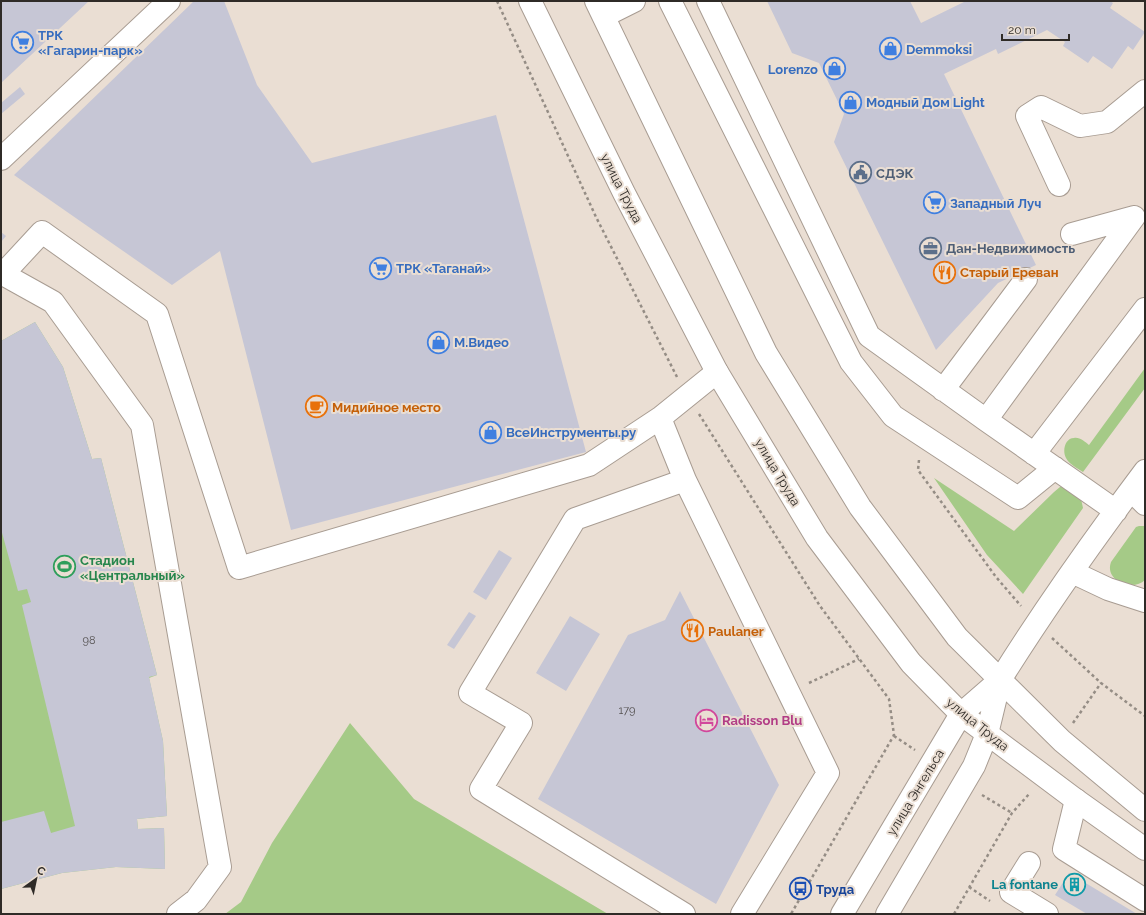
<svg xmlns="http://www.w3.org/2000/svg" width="1146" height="915" viewBox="0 0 1146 915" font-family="Raleway,sans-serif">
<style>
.green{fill:#a5ca87}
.building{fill:#c6c6d5}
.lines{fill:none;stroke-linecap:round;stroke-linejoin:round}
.minor-casing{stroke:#a89c92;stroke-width:24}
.major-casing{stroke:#a89c92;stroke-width:24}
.path{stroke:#958d85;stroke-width:2.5;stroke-dasharray:3 3;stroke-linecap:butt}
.minor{stroke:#fff;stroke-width:22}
.major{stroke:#fff;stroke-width:22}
.labels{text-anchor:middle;stroke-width:4;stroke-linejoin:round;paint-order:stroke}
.number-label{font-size:11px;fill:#555252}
.shop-label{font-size:13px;font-weight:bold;fill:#366cbe;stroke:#eaded3;text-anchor:start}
.service-label{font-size:13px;font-weight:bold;fill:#4e5e75;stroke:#eaded3;text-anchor:start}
.street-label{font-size:13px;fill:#2f2b27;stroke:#eaded3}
.food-label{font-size:13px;font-weight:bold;fill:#c56008;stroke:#eaded3;text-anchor:start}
.leisure-label{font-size:13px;font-weight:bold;fill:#27864d;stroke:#eaded3;text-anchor:start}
.hotel-label{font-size:13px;font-weight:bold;fill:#b23c85;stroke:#eaded3;text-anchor:start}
.culture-label{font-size:13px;font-weight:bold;fill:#0d838f;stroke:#eaded3;text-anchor:end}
.transit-label{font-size:13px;font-weight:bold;fill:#164399;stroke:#eaded3;text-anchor:start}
</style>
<rect width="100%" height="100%" fill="#eaded3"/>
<path class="green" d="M35,322L63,367L92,459L101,458L157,675L149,678L163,741L167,816L137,819L138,829L164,828L165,869L116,867L62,873L1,889V341Z
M1145,368V388L1083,472C1077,468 1069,464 1066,458C1062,451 1065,438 1074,438C1080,437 1085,442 1089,445Z
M934,478L1014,531L1054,492L1060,487L1065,486L1081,499L1083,508L1023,594L987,555Z
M1139,526H1145V580C1133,592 1104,581 1111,562L1136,527Z
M350,723L414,799L608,914H225L241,902L272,843Z"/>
<path class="building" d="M1,1H89L1,83Z
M194,1H224L257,85L312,163L496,115L586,452L291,530L220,251L172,285L14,175Z
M767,1H910L921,23L966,1H1110L1113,3L1110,8L1145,32L1133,50L1128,46L1112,69L1093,56L1088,63L1063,46L1065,42L1047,30L998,54L996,49L944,74L1036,265L998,283L936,350L834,142L844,114L819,63L792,53Z
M20,87L25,94L1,114V103Z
M1,232L6,236L1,242Z
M35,322L63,367L92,459L101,458L157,675L149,677L163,741L167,816L137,819L138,829L164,828L165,869L116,867L62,873L1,889V822L44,811L51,833L75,826L22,605L31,602L27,589L18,591L1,529V341Z
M499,550L512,558L486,600L473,592Z
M680,591L779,785L716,904L538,799L628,635L665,620Z
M469,612L476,616L454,649L447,645Z
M570,616L600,634L566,691L536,673Z
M1069,873L1137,914H1087L1055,895Z"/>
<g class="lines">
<defs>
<path id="minor" d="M670,1L851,362L893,416L1018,498L1055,468
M708,1L869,336L986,420L1116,511
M604,16L634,1
M1,159L169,1
M1059,185L1027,116L1041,107L1080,126L1107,122L1145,91
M1072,234L1134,217
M1,273L53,302L142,425L220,867L196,900L178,914
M3,274L42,232L157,314L239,568L589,465L660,418
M717,372L660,418L685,480L828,773L742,914
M943,390L1026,279
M986,420L1134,217
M1034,454L1145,309
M1131,490L1145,504
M1072,572L1108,589L1145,601
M1000,680C1045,608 1094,539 1145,471
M1076,800L1064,849L1145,900
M1029,863L1011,892L1047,914
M684,914L481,789L521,723L470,693L575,519L685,480"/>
<path id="major" d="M530,1L624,193L717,372L817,538L911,663L961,714L1076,800L1145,849
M596,1L766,353L860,507L957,637L1062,741L1145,810
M842,914L961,714L1000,680
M887,914L974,766L987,734L1000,680"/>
</defs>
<use href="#minor" class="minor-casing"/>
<use href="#major" class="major-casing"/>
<path class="path" d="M497,1L596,217L677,377
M699,414L820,606L889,699L894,735L791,914
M919,460L918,470L996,577L1021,606
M1052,638L1101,683L1145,716
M809,683L859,659
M1073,723L1101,683
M894,736L915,750
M982,795L1012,813
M969,887L990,901
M954,914L1012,813L1030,793"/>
<use href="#minor" class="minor"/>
<use href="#major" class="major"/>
</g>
<defs>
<symbol id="supermarket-ring" viewBox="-11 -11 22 22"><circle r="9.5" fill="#eaded3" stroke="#3f7fe0" stroke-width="1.5"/><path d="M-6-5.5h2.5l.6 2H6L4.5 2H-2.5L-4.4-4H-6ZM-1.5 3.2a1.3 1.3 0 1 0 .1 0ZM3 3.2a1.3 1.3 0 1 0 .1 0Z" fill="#3f7fe0"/></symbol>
<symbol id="shop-ring" viewBox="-11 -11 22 22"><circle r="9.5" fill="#eaded3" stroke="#3f7fe0" stroke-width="1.5"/><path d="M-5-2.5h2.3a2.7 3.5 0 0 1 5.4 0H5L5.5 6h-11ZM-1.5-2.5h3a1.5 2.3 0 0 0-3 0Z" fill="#3f7fe0"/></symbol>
<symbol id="civic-ring" viewBox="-11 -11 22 22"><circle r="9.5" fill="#eaded3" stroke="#5c6f8a" stroke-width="1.5"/><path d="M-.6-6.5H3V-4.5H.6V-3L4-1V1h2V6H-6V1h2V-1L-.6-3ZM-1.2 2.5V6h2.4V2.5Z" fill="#5c6f8a"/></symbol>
<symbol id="office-ring" viewBox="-11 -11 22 22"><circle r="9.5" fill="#eaded3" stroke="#5c6f8a" stroke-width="1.5"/><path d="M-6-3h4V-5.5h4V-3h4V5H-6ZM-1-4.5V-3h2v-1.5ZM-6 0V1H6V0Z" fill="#5c6f8a"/></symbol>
<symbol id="restaurant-ring" viewBox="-11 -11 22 22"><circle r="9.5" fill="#eaded3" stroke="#e8710a" stroke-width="1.5"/><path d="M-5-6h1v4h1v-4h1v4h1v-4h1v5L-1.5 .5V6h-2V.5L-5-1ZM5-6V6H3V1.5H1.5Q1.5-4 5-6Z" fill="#e8710a"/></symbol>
<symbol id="cafe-ring" viewBox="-11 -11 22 22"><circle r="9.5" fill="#eaded3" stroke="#e8710a" stroke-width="1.5"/><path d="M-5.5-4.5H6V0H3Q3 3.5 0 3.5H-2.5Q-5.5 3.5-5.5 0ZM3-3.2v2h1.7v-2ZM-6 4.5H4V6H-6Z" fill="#e8710a"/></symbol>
<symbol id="stadium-ring" viewBox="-11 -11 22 22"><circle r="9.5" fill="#eaded3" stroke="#2e9e5b" stroke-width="1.5"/><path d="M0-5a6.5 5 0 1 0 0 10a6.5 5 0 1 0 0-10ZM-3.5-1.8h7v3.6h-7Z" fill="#2e9e5b"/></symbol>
<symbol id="hotel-ring" viewBox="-11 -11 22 22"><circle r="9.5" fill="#eaded3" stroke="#d1479c" stroke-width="1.5"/><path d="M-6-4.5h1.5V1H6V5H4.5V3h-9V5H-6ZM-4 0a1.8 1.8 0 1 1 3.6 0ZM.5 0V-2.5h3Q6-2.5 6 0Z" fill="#d1479c"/></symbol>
<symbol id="building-ring" viewBox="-11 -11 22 22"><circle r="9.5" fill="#eaded3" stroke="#0f9aa8" stroke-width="1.5"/><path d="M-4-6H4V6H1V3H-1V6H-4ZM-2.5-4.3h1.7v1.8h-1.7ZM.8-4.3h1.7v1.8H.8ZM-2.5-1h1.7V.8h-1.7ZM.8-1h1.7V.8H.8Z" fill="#0f9aa8"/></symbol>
<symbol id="bus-ring" viewBox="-11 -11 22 22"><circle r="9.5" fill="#eaded3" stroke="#1a4fb4" stroke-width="1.5"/><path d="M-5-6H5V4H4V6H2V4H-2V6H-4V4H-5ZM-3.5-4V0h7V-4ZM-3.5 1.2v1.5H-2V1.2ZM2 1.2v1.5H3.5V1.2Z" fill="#1a4fb4"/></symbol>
</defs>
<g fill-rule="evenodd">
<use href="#supermarket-ring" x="10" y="30" width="25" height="25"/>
<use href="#shop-ring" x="878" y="36" width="25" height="25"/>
<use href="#shop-ring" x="822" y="56" width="25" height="25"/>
<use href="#shop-ring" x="838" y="90" width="25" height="25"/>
<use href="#civic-ring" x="848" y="160" width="25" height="25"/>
<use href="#supermarket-ring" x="922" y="190" width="25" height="25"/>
<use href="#office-ring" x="918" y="236" width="25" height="25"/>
<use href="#supermarket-ring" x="368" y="256" width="25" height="25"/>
<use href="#restaurant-ring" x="932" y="260" width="25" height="25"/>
<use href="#shop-ring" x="426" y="330" width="25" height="25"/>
<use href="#cafe-ring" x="304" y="394" width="25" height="25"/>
<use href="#shop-ring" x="478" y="420" width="25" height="25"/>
<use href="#stadium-ring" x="52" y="554" width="25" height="25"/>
<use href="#restaurant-ring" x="680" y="618" width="25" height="25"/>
<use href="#hotel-ring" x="694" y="708" width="25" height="25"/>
<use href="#building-ring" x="1062" y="872" width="25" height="25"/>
<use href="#bus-ring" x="788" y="876" width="25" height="25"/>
</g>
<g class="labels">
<g class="number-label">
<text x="89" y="644">98</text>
<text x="627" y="714">179</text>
</g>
<g class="shop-label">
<text x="38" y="40">ТРК<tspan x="38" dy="15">«Гагарин-парк»</tspan></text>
<text x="906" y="54">Demmoksi</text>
<text x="818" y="74" text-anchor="end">Lorenzo</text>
<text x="866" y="107">Модный Дом Light</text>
<text x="950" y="208">Западный Луч</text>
<text x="396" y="273">ТРК «Таганай»</text>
<text x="454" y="347">М.Видео</text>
<text x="506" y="437">ВсеИнструменты.ру</text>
</g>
<g class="service-label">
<text x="876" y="178">СДЭК</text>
<text x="946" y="253">Дан-Недвижимость</text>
</g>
<g class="street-label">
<text transform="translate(622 188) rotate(63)" y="5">улица Труда</text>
<text transform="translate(778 472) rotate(59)" y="5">улица Труда</text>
<text transform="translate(978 724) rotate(39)" y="5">улица Труда</text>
<text transform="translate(915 792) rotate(-59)" y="5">улица Энгельса</text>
</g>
<g class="food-label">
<text x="960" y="277">Старый Ереван</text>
<text x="332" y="412">Мидийное место</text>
<text x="708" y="636">Paulaner</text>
</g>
<g class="leisure-label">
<text x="80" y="565">Стадион<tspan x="80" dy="15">«Центральный»</tspan></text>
</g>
<g class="hotel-label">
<text x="722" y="725">Radisson Blu</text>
</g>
<g class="culture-label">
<text x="1058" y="889">La fontane</text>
</g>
<g class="transit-label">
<text x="816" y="894">Труда</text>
</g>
</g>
<rect width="1146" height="915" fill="none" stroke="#2f2b27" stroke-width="4"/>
<g transform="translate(36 879) rotate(33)" stroke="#eaded3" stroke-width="3" paint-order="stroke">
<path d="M0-3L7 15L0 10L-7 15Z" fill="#2f2b27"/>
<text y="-6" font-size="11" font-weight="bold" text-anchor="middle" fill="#2f2b27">С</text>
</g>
<path d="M1002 34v6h67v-6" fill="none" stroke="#2f2b27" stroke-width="2"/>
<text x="1008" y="34" font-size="12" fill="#2f2b27" stroke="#eaded3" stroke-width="3" paint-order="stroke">20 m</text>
</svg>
